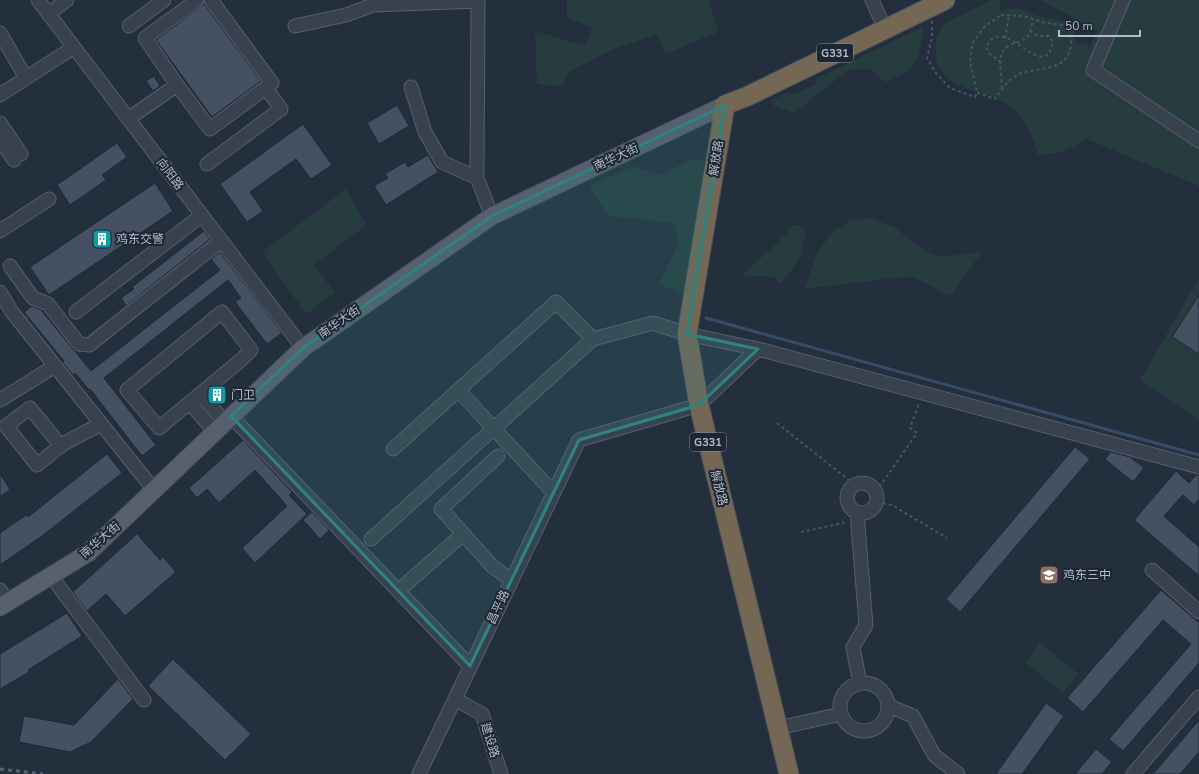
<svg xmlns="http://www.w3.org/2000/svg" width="1199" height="774" viewBox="0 0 1199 774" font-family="'Nunito Sans','Noto Sans SC',sans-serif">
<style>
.green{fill:#263c3f}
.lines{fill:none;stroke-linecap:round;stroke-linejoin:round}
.stream{stroke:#394c67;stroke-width:3}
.building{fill:#455162;stroke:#1f2835}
.minor-casing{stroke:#565f6c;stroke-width:15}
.major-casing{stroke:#414a57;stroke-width:19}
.highway-casing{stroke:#434c59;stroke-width:21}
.path{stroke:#44595c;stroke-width:2;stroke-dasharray:3 3;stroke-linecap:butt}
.minor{stroke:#38414e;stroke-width:13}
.major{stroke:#56606e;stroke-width:17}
.highway{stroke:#746855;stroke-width:19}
.rail{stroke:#5a6575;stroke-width:3;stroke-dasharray:4 4;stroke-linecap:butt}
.marked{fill:#308480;fill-opacity:0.2;stroke:#308480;stroke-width:3;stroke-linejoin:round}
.labels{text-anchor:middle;stroke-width:4;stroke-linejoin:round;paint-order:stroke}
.shield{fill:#1d2633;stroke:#878f9c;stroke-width:1}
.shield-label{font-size:11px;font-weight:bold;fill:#b4bcc9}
.street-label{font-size:12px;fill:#b4bcc9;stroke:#1d2633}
.poi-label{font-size:12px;fill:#b4bcc9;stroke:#1d2633;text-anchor:start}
</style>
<rect width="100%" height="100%" fill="#242f3e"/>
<path class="green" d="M567,0H709L718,32L665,54L657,34L611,50L569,72L562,86L537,84L535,31L585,46L593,28L567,18Z
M992,0H1000V11L1017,8L1038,16L1074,23L1076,43L1087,44L1089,51L1097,31L1041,0H1199V186L1089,140L1086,137C1074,150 1056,154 1038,155C1033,138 1028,123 1014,110C992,89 954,95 938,66C936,62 936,56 936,51C934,42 939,29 946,23Z
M923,27C920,60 918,67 887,82L881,79L870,69H852L843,74L794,113L774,106L772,100L787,93L794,94L815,85L817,78Z
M696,158L714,165L684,295L659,284L679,243L674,223L608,216L589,185L634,166L658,175Z
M346,189L366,225L314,265L335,293L306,314L262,252Z
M869,218L894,227L925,251L940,257L982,252L950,296L913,277L894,278L805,289L817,253L833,231L849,221Z
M794,225H798L806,230L801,254L793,268L781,284L773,277L741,275L769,251Z
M1199,278V419L1140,380Z
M1040,643L1078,674L1063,693L1025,662Z"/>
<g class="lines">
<path class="stream" d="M706,318L1199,455"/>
</g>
<path class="building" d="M204,4L261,81L212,117L156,40Z
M154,76L160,86L153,91L146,81Z
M397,105L409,126L379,144L367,123Z
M303,124L332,165L311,179L296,159L250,192L263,211L247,222L220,184Z
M117,143L127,157L102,175L106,180L70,205L57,185Z
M428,155L438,172L386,205L374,186L388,178L385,174L405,162L408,167Z
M155,183L173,211L49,295L30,267Z
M204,231L210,239L126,306L121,298L134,289L132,287Z
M220,252L282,333L267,344L235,302L241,298L228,280L104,378L156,445L142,456L90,389L89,390L75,373L73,375L62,362L64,361L24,312L32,306L41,310L91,371L220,270L211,259Z
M1199,295V354L1172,337Z
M243,440L292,492L289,495L307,514L255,563L242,548L287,506L255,470L219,503L207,489L197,498L189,488Z
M1075,447L1090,459L960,612L946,599Z
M1111,452L1130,457L1144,468L1133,482L1105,459Z
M107,454L122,473L42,536L0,565V533L26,515L28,517Z
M1176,471L1189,483L1196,475H1199V499L1194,505L1183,495L1164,516L1199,547V576L1134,520Z
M0,473L10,490L0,496Z
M312,512L329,530L320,539L303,520Z
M137,534L160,560L163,557L176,572L125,616L106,594L87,611L73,592Z
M1161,590L1199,623V663L1123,751L1109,739L1191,644L1163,620L1083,712L1067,698Z
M67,613L82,636L28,670L29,672L0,689V654Z
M173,659L251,734L225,760L148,686Z
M118,679L133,699L91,742L70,752L19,742L24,716L74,725Z
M1046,703L1064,716L1022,774H996Z
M1199,720V752L1180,774H1153Z
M1096,749L1112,762L1102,774H1075Z"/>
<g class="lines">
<defs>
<path id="minor" d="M38,0L303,348
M478,0L477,178L492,216
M872,0L885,29
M1123,0L1093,70L1199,141
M48,14L67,0
M129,26L164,0
M295,26L346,15L373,5L478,1
M0,33L26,78
M177,85L145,38L197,0
M411,87L425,132L442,162L477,178
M0,95L74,47
M128,119L177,85L210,129L272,83L211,0
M0,123L21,154
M0,140L14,160
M207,164L281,109L266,88
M0,231L49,199
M10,266L33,298L48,304L79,344L89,345L221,241
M0,292L12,312L154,490
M76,312L202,215
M222,312L251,350L241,360L159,428L127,390Z
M458,390L553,492
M200,394L225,422
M0,400L55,366
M190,403L215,432
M231,416L470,666
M61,446L30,408L6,426L37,465L63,444L101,424
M393,449L556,302L593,339
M498,456L441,509L492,566L511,580
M847 498a15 15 0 1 1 30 0a15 15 0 1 1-30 0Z
M857,513L866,625L853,647L860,684
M371,539L593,339L653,323L687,334L758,349L1199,467
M1152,570L1199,612
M51,576L144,700
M406,584L463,534
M0,590L8,602
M840 707a24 24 0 1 1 48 0a24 24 0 1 1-48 0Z
M455,699L482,714L501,774
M889,706L913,716L934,755L958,774
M778,728L841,714
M419,774L579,440L699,405L758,349
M1133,774L1199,697"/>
<path id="major" d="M0,607L88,553L303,348L492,216L725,105"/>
<path id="highway" d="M725,105L687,334L699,405L789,774
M725,105L748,96L945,0"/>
</defs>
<use href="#minor" class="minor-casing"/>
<use href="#major" class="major-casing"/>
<use href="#highway" class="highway-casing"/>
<path class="path" d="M1001,15L1024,16L1042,22L1069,26C1070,32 1072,39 1071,45C1068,72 1037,67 1019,74C1009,78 1001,90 995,99L977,93L970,61L973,42L986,25Z
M932,21V37L927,58L936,73L950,88L975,97L977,93
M1005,38L1009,15
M1001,62L990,54L986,47C988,44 990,41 992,39C1012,27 1036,70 1050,52C1051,49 1052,45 1053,42L1049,36H1038L1030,31
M1002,88C1002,80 999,64 1001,57C1004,42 1016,45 1025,39C1030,35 1032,26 1033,19
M777,423L855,485
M876,492L917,433L910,428L919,403
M877,502L892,505L947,538
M801,532L843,523L846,519"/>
<use href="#minor" class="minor"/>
<use href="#major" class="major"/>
<use href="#highway" class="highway"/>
<path class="rail" d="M0,769L43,774"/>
</g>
<path class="marked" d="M725,105L687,334L758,349L699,405L579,440L470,666L231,416L303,348L492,216Z"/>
<defs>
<symbol id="building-square" viewBox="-11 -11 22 22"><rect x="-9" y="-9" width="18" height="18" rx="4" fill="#0f9aa8" stroke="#1d2633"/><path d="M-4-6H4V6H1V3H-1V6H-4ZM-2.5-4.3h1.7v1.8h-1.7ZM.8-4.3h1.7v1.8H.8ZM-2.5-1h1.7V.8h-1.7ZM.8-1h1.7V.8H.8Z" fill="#fff"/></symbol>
<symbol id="school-square" viewBox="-11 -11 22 22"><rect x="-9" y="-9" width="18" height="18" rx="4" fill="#8d6e63" stroke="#1d2633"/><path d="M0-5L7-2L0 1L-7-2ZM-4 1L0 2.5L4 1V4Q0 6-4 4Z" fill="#fff"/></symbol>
</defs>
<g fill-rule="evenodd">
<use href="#building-square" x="91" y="228" width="22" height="22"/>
<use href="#building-square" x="206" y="384" width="22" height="22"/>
<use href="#school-square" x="1038" y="564" width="22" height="22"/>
</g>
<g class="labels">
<g class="shield">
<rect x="817" y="44" width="36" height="18" rx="3"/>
<rect x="690" y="433" width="36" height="18" rx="3"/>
</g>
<g class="shield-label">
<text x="835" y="57">G331</text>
<text x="708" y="446">G331</text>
</g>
<g class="street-label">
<text transform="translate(616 157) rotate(-25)" y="4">南华大街</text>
<text transform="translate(716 158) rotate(-81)" y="4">解放路</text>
<text transform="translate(170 174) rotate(53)" y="4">向阳路</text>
<text transform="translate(339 322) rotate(-35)" y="4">南华大街</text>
<text transform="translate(719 488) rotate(76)" y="4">解放路</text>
<text transform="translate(100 540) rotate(-41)" y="4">南华大街</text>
<text transform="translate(498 607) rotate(-65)" y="4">昌平路</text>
<text transform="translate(490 740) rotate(73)" y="4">建设路</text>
</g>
<g class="poi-label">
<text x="116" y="243">鸡东交警</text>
<text x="231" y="399">门卫</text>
<text x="1063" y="579">鸡东三中</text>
</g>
</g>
<path d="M1059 30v6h81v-6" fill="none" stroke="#b4bcc9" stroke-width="2"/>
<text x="1065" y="30" font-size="12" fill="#b4bcc9" stroke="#1d2633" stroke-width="3" paint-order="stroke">50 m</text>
</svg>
